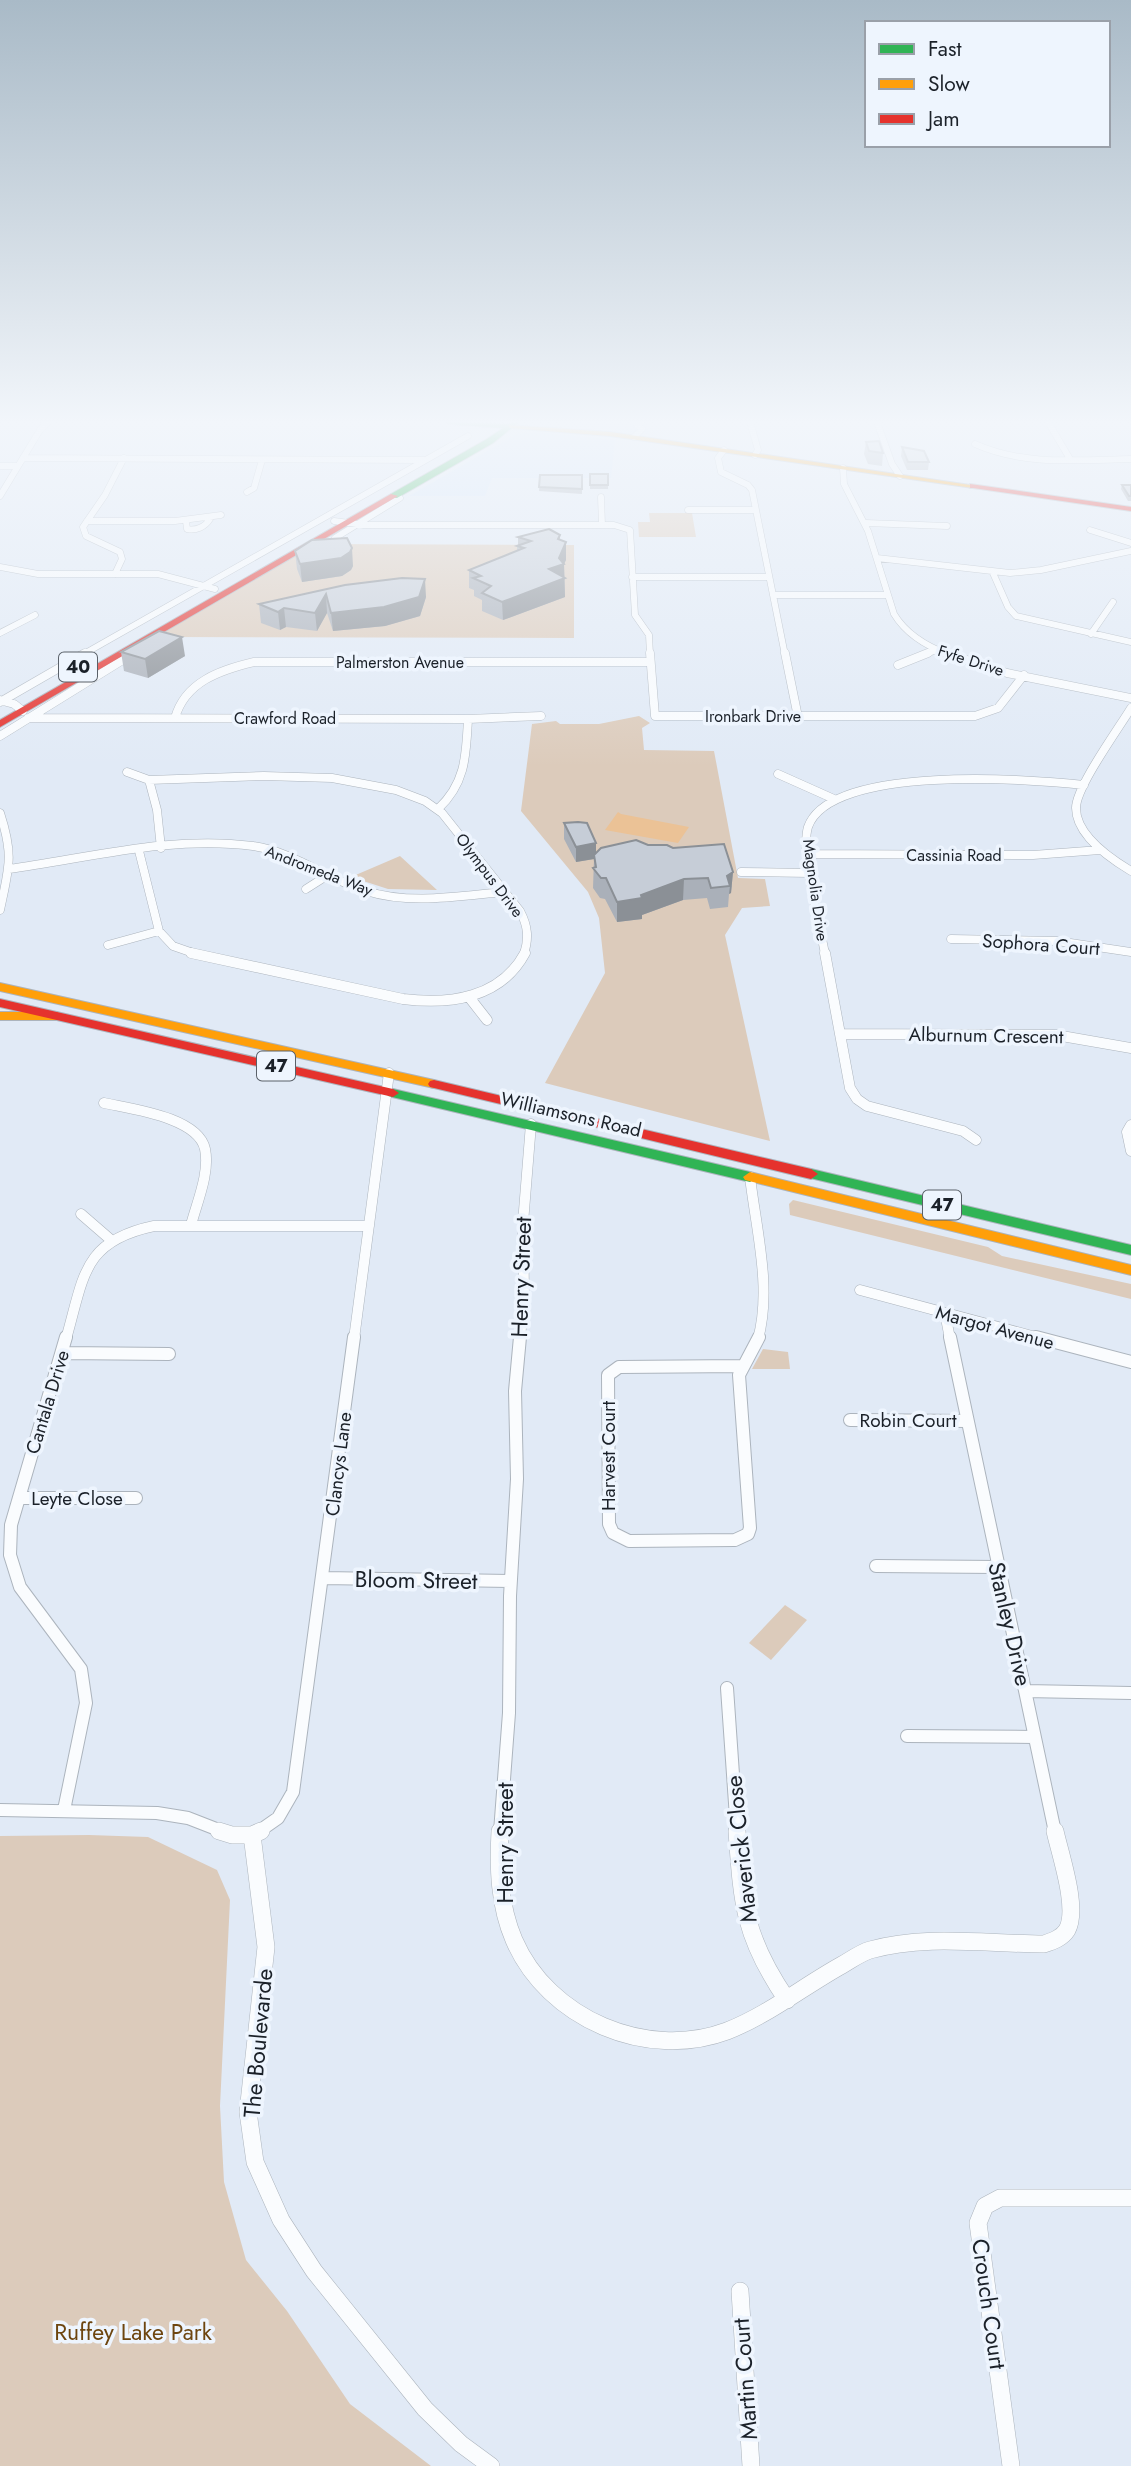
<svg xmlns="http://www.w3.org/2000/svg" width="1131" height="2466" viewBox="0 0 1131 2466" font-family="Jost,sans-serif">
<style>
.built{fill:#d5e5fa}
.green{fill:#dccbbb}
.water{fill:#ebc296}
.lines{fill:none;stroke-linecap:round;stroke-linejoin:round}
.street-far4-casing{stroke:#acb4bd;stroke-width:7}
.street-far3-casing{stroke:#acb4bd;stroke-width:9}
.street-far2-casing{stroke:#acb4bd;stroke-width:11}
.street-far1-casing{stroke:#acb4bd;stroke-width:14}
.street-casing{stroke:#acb4bd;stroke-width:18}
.fast-casing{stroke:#acb4bd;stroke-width:2}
.slow-casing{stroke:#acb4bd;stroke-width:2}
.jam-casing{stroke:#acb4bd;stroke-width:2}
.street-far4{stroke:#fafcfe;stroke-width:6}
.street-far3{stroke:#fafcfe;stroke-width:8}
.street-far2{stroke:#fafcfe;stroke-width:10}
.street-far1{stroke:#fafcfe;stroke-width:12}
.street{stroke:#fafcfe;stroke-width:17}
.fast{fill:#30b455;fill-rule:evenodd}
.slow{fill:#ff9f0a;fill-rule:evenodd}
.jam{fill:#e5322d;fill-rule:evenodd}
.wall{fill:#aab0b9}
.shaded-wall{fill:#8b9096}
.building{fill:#c6cdd7;stroke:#8b9096;stroke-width:2}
.labels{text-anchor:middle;stroke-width:7;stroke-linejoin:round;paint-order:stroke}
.far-street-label{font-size:16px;fill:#1b2129;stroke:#eef5fe}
.shield{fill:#eef5fe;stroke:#5a6169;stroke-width:2}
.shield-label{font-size:18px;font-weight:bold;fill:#1b2129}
.street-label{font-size:19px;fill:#1b2129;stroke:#eef5fe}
.near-street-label{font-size:23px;fill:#1b2129;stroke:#eef5fe}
.near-park-label{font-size:23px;fill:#6d450f;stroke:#eef5fe}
</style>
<rect width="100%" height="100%" fill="#e1eaf6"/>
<path class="built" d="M560,422H649L650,435L575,424Z
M534,432L615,440L611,478H492L485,496H409L515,435Z"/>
<path class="green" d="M649,513H692L696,537H639L638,522H650Z
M311,544L574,545V638L161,637L156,635Z
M639,716L650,723L642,728L644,750L714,751L738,878L765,879L770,906L742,908L725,935L770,1141L545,1083L605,973L599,918L588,892L521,811L532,724L556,721L560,724H599Z
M400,856L437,890L388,889L351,877Z
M793,1200L988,1247L1002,1256L1131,1284V1299L790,1215L789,1204Z
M763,1349L788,1352L790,1369H752Z
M785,1605L807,1620L771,1660L749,1643Z
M89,1835L148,1837L217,1870L230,1900L220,2106L224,2182L246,2260L287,2311L350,2404L431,2466H0V1836Z"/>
<path class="water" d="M618,812L621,814L689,827L678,843L605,830Z"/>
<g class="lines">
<defs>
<path id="street-far4" d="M750,422L758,450L755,455
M877,422L892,464L900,476
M1048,422L1070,459
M634,437L642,429L637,425L641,422
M975,444C1024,466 1079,460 1131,459
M724,450L718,458L721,472L748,485L752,490L785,655
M23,458L424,460
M0,466H18
M843,468L844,484L868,531L894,614C906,634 928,647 950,655
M247,492L254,488L262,460
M0,496L40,430L48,422
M601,497L602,525
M688,510H756
M87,521H175L221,515
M186,521L187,529C196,531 205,527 210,519
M334,521L364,525H614L630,530L635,615L649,635L650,655
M866,523L947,526
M1090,530L1131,543
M335,538L400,498
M877,558L1010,573L1041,570L1131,551
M0,567L38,574H158L215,589
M993,573L1008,607L1016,616L1131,642
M115,574L122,559L120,552L86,536L83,527L105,495L124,458
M632,577H769
M773,595H888
M0,633L35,615
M1091,634L1113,602
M82,655L468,436
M131,655L135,653
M923,655L937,650"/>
<path id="street-far3" d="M650,653L655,716H975L998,708L1024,675
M785,653L798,717
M945,653L1007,673L1131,698
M898,665L928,653
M0,700L14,704L23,711
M0,702L85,653
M1131,708C1119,728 1076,787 1076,808C1076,835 1111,859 1131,871
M28,718L468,719L541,716
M175,718C185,682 220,670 254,662H650
M0,736L134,653
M127,772L149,780L264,776L332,778L396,790L425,801L442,813L520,911C528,926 529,938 524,954
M778,774L834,799
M149,780L157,810L161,848
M438,809C466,783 466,755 468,719
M0,813C14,856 9,867 0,910
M139,851L159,931L173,946L196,954
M807,854L1033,855L1100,850
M9,869C89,858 172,835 253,846C294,852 327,879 366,891C410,905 459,896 504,892
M741,872L810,873
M306,889L328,875
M951,939L1057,941L1131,952
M108,945L159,931
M825,954C820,925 800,853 808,827C830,764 1030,779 1084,785"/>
<path id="street-far2" d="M191,953L403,999C450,1005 501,998 525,953
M825,953L850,1088L857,1099L867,1106L963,1131L976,1140
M469,997L487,1020
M840,1034L1056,1035L1131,1048
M104,1103C131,1109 198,1117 205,1149C210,1173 197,1202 191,1225
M1131,1125L1127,1132L1131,1151
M750,1177C756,1229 772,1288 758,1339
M81,1214L111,1240
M860,1290L1043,1339
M945,1313L950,1339
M66,1339C84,1277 82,1241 154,1226H369
M354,1339L389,1073
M520,1339L524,1293L523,1223L531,1124"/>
<path id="street-far1" d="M950,1337L1055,1832
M1036,1337L1131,1362
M62,1353L169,1354
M742,1366L619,1367L608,1375L609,1524L613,1533L629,1541L735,1540L748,1534L750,1528L739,1375L759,1337
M850,1420L967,1421
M19,1498H136
M876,1566L997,1567
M323,1578L510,1581
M727,1688L737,1832
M1025,1691L1131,1693
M907,1736L1034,1737
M0,1810L157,1813L188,1818L224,1832
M64,1810L86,1703L81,1669L20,1587L10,1555L11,1525L66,1337
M258,1832L278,1818L293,1792L354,1337
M500,1832L509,1713L510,1596L517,1479L515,1391L520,1337"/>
<path id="street" d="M219,1831L232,1835H252L266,1947L248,2112L255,2162L281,2220L314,2271L425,2409L461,2444L491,2466
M500,1831C498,1868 499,1905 514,1940C548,2019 647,2061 727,2031C768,2015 804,1986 842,1965C851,1960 860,1953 870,1950C925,1934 987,1944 1044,1944C1053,1941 1062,1938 1067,1930C1079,1909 1060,1854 1055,1831
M737,1831C742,1904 744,1937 787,2000
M252,1835L261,1831
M740,2291L751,2466
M1011,2466L978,2223L985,2206L1000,2198H1131"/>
<path id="fast" d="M446,422L508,424L519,422L493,443L397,498H391V494L487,439L503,428L449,424Z
M393,1089L750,1172L757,1177L750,1182L388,1096L387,1093L388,1090Z
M811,1169L1131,1245V1255L806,1177L804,1174L806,1171Z"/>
<path id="slow" d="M508,425L610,432L977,486L973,488L610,436L510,428Z
M0,983L434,1080L440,1084L434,1088L0,991Z
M0,1012H57L63,1016L57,1020H0Z
M750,1172L1131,1265V1275L745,1180L743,1177Z"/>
<path id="jam" d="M970,484L1131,507V511L973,488H970Z
M391,494L398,496L0,727V720Z
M0,999L393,1089L399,1093L393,1097L0,1007Z
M434,1080L811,1169L818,1174L811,1179L430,1087L428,1084L430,1081Z"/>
</defs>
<use href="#street-far4" class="street-far4-casing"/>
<use href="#street-far3" class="street-far3-casing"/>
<use href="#street-far2" class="street-far2-casing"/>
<use href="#street-far1" class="street-far1-casing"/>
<use href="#street" class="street-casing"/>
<use href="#fast" class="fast-casing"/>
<use href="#slow" class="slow-casing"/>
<use href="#jam" class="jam-casing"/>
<use href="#street-far4" class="street-far4"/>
<use href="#street-far3" class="street-far3"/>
<use href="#street-far2" class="street-far2"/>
<use href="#street-far1" class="street-far1"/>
<use href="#street" class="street"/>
<use href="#fast" class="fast"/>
<use href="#slow" class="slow"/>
<use href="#jam" class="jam"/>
</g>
<path class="wall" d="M866,442L883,453L882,466L868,464L864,454Z
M902,447L929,462L928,470H907L901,456Z
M590,474H608V489H590Z
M540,475H582V494L539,491Z
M1122,485H1131V501H1128L1121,489Z
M560,535V540L566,560L564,564L565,597L503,620L482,611V600L474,596V590L469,588V570L517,551V546H518V537Z
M295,551L353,566L351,570L342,576L302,582L297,569Z
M345,585L426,597L420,616L385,626L333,631L327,613L317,631L286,627L280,630L261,623L259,604Z
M121,652L185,656L148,678L124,671Z
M564,823L596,843V853L648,845L673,848L733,872L731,893L729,894L728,907L710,909L707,898L683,900L642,915V919L617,922L605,899L600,898L593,888L594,859L576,862L564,839Z"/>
<path class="shaded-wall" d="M566,542V560L564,564L565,597L503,620L502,602L549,569L559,558Z
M352,548L353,566L351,570L342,576L302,582L300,564Z
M425,579L426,597L420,616L385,626L333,631L331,613Z
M326,594L327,613L317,631L315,613Z
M284,608L286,627L280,630L278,612Z
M182,637L185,656L148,678L145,659Z
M596,843V858L594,855V859L576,862V847Z
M733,872L731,893L729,894L730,886L727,876Z
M684,879L683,900L642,915V919L617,922V902L641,895Z"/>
<path class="building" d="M879,441L883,453L869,451L866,442Z
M902,447L924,451L929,462H908Z
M590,474H608V485H590Z
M540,475H582V489L539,487Z
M1122,485H1131V496H1129Z
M549,529L560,535L558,539L566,542L559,558L564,564L549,569L565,578L502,602L482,593L491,586L473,578L481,576L469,570L524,548L517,546L531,541L518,537Z
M347,538L352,548L350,552L341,558L300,564L295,551L312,540Z
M402,578L425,579L419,597L384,607L331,613L326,594L315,613L284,608L278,612L259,604L345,585Z
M159,631L182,637L145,659L121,652Z
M578,822L587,823L596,843L576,847L564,823Z
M636,840L648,845H667L673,848L724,844L733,872L727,876L730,886L711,888L708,878L684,879L641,895L642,898L617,902L606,878H601L593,868L596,867L594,855L601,848Z"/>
<linearGradient id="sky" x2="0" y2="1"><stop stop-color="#a9bac7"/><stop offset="0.55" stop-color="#f2f6fb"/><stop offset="1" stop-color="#f2f6fb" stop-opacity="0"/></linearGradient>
<rect width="1131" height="767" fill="url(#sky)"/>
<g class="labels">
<g class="far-street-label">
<text transform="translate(971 660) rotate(18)" y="6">Fyfe Drive</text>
<text x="400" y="668">Palmerston Avenue</text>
<text x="753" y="722">Ironbark Drive</text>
<text x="285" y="724">Crawford Road</text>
<text x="954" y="861">Cassinia Road</text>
<text transform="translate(319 870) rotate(21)" y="6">Andromeda Way</text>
<text transform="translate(490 875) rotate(53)" y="6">Olympus Drive</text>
<text transform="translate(816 890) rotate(82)" y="6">Magnolia Drive</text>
</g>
<g class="shield">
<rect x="59" y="652.5" width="38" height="29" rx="5"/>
<rect x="257" y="1051.5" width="38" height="29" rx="5"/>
<rect x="923" y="1190.5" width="38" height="29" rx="5"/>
</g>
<g class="shield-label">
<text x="78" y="673">40</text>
<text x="276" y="1072">47</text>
<text x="942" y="1211">47</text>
</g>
<g class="street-label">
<text transform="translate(1041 944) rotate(4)" y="7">Sophora Court</text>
<text transform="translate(986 1035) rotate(1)" y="7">Alburnum Crescent</text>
<text transform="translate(571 1114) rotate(13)" y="7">Williamsons Road</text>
<text transform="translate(995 1327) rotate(15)" y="7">Margot Avenue</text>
<text transform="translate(47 1402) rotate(-73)" y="7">Cantala Drive</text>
<text x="908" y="1427">Robin Court</text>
<text transform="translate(608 1456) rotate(-90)" y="7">Harvest Court</text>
<text transform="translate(338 1464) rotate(-83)" y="7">Clancys Lane</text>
<text x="77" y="1505">Leyte Close</text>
</g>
<g class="near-street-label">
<text transform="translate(521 1277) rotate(-88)" y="8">Henry Street</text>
<text transform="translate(416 1580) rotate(1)" y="8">Bloom Street</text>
<text transform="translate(1010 1624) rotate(77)" y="8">Stanley Drive</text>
<text transform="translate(505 1843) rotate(-90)" y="8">Henry Street</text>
<text transform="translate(741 1849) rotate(-96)" y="8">Maverick Close</text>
<text transform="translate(258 2043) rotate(-85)" y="8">The Boulevarde</text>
<text transform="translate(989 2304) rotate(82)" y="8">Crouch Court</text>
<text transform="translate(745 2379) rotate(-94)" y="8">Martin Court</text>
</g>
<g class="near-park-label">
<text x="133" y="2340">Ruffey Lake Park</text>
</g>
</g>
<rect x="865" y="21" width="245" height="126" fill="#eef5fe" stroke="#9aa0a9" stroke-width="2"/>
<rect x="879" y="44" width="35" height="10" fill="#30b455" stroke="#9aa0a9" stroke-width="2"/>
<text x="928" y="56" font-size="21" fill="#1b2129">Fast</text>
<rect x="879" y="79" width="35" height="10" fill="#ff9f0a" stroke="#9aa0a9" stroke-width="2"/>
<text x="928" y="91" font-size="21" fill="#1b2129">Slow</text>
<rect x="879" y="114" width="35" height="10" fill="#e5322d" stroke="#9aa0a9" stroke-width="2"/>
<text x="928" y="126" font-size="21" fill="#1b2129">Jam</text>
</svg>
